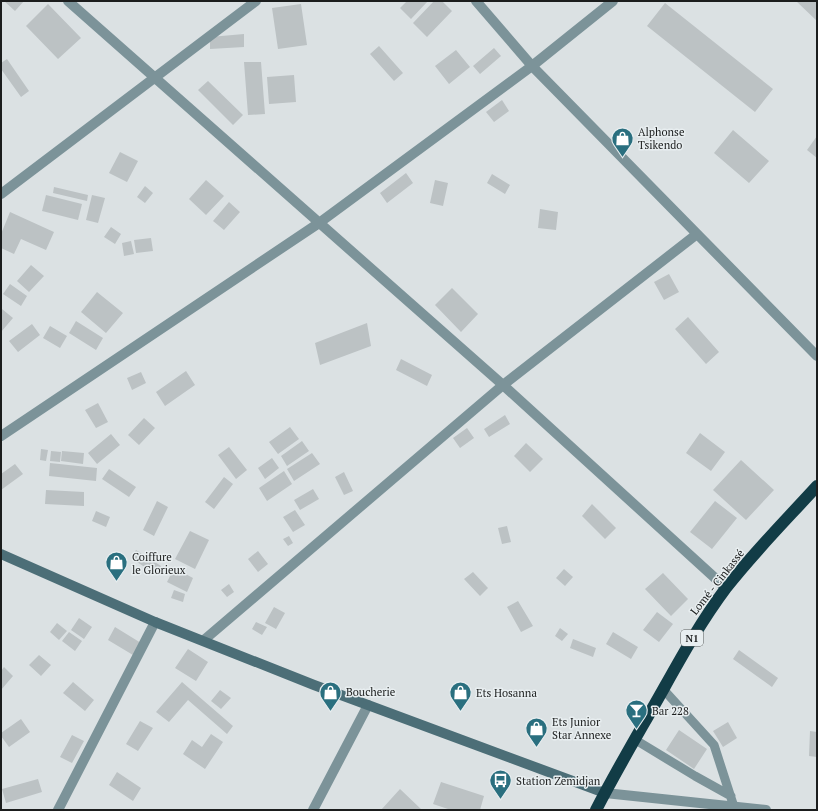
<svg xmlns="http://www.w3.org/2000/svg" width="818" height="811" viewBox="0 0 818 811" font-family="'PT Serif',serif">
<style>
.building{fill:#bcc2c4}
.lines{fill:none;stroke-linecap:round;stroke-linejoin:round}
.lane{stroke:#7c9399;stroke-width:9}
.street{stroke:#7c9399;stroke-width:10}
.secondary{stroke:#4c6e77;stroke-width:10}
.highway{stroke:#123c46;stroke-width:12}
.labels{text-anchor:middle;stroke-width:3;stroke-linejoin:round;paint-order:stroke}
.shield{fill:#e8eef0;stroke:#585c5c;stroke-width:1}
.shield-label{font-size:10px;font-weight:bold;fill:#1b1d1d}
.poi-label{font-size:11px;fill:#1b1d1d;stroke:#e8eef0;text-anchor:start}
.street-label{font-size:11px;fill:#1b1d1d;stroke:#e8eef0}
</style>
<rect width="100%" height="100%" fill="#dbe1e3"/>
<path class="building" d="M4,1H24L15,11Z
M407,1H428L411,19L400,8Z
M434,1H442L452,11L427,37L413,23Z
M796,1H817V21Z
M665,3L773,89L755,112L647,26Z
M48,4L81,38L58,59L26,26Z
M301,4L307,45L278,49L272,8Z
M244,34V47L210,49V37Z
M379,46L403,73L394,81L370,54Z
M494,48L501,56L480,74L473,66Z
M456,50L470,67L449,84L435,66Z
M7,59L29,91L21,97L1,69V63Z
M244,62H261L265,114L248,115Z
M294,75L296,102L269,104L267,77Z
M208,81L243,115L233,125L198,90Z
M502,100L509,111L494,122L486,112Z
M733,130L769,161L749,183L714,153Z
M817,136V158L807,150Z
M120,152L138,161L127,182L109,173Z
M406,173L413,183L387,203L380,193Z
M492,174L510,185L505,194L487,183Z
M206,180L224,196L206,215L189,199Z
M435,180L448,183L443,206L430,203Z
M145,186L153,193L145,203L137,197Z
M54,187L88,195L87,201L53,193Z
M46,195L82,204L78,220L42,211Z
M92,195L105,198L98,223L86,220Z
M229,202L240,212L224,230L213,221Z
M540,209L558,212L556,230L538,228Z
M10,212L54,232L46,250L21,239L14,254L1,248V234Z
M111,227L121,234L115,244L104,237Z
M151,238L153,251L136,253L134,240Z
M131,241L134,254L124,256L122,243Z
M31,265L44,276L29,292L17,281Z
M669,274L679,292L664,300L654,282Z
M10,284L27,296L21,306L3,294Z
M452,288L478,314L461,332L435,305Z
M97,292L123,313L106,333L81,312Z
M2,309L13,318L1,332V311Z
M688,317L719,352L706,364L675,329Z
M76,321L103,338L96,350L69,333Z
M367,323L371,346L320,365L315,343Z
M32,324L40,335L18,352L9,341Z
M50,326L67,336L60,348L43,338Z
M401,359L432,375L427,386L396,370Z
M186,371L195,385L165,406L156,392Z
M141,372L146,383L132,390L127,378Z
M98,403L108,422L96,428L85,410Z
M505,415L510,424L489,437L484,429Z
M144,418L155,428L139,445L128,435Z
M290,427L299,439L278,454L269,442Z
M467,428L474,438L460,448L453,438Z
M700,433L725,452L711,471L686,453Z
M111,434L120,445L97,464L88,453Z
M302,441L309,451L287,466L281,456Z
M526,443L543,459L530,472L514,456Z
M229,447L247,470L236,479L218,455Z
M41,449L48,450L46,461L40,460Z
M51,451L61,452L60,462L50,461Z
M62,451L84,453L83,464L61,461Z
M312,453L320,464L294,481L287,469Z
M272,458L279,468L265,479L258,468Z
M741,460L774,490L746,520L713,490Z
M50,463L97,468L96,481L49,476Z
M15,464L23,474L1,490V474Z
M109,469L136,487L129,497L102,479Z
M284,471L292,484L267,501L259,488Z
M344,472L353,491L344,495L335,477Z
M224,477L233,484L214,509L205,502Z
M313,489L319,499L300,510L294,500Z
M46,490L84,492V506L45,504Z
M157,501L168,507L154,536L143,530Z
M715,501L737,518L712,549L690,532Z
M592,504L616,528L605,539L582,516Z
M295,510L305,525L293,532L283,517Z
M96,511L110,517L106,527L92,521Z
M507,526L511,542L502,544L498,528Z
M190,531L209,540L195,569L175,559Z
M289,536L293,543L288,546L283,539Z
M136,550L161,566L155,574L131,558Z
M258,551L268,564L258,572L248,559Z
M174,568L193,578L187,592L167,582Z
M564,569L573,577L565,586L556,578Z
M473,572L488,588L480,596L464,579Z
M663,573L688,599L671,616L645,589Z
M229,584L234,592L227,597L221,590Z
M174,590L185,594L183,602L171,598Z
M518,601L533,626L521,632L507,607Z
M274,607L285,613L276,629L265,623Z
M657,612L673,624L659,642L643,630Z
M79,618L92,627L84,639L71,630Z
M256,622L267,627L262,635L252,629Z
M57,623L67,631L59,640L50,632Z
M115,627L141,643L133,655L108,640Z
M560,628L568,634L562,641L555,636Z
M69,632L82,641L75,651L62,641Z
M613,632L638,647L631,659L606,644Z
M573,639L596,648L593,657L570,648Z
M188,649L208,662L196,681L175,668Z
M739,650L778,678L772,687L733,659Z
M39,655L51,665L41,676L29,665Z
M4,667L13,676L1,690V671Z
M73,682L94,700L85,711L63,693Z
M182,682L233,726L227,734L188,700L169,722L156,712Z
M220,690L231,698L221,709L211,701Z
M21,719L30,732L9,747L1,736V733Z
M140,721L153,728L138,751L126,744Z
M728,722L737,738L723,747L713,731Z
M679,730L707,749L694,769L666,750Z
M810,731L817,732V757L809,756Z
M211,734L223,742L205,769L183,754L192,740L202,747Z
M72,735L84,741L72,763L60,757Z
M117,772L141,788L133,801L109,785Z
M38,779L42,792L6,803L2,789Z
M441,782L484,796L480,810H451L433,804Z
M400,789L422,810H381Z"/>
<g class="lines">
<path class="lane" d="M663,689L714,745L734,807
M634,739L695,776L731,796"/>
<path class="street" d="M68,1L503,385L726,588
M476,1L532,66L817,356
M1,194L256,1
M1,436L319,223L532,66L613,1
M204,640L503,385L697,234
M605,793L766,810
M58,810L155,622
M313,810L368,705"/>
<path class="secondary" d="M1,554L155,622L314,685L605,793"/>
<path class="highway" d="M596,810C617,769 641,729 664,688C683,654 702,620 726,588C754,552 786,520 817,486"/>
</g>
<defs>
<symbol id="shop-pin" viewBox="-11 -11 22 30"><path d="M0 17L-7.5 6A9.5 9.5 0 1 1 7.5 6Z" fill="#2a6f7f" stroke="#e8eef0"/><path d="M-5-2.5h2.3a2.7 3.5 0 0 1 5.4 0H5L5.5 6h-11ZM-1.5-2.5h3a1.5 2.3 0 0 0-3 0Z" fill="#fff"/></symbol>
<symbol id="bar-pin" viewBox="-11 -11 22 30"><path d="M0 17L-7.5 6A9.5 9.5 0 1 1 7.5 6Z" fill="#2a6f7f" stroke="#e8eef0"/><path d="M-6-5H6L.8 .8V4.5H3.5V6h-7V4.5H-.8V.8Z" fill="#fff"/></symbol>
<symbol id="bus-pin" viewBox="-11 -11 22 30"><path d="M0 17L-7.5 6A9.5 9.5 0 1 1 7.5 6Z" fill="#2a6f7f" stroke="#e8eef0"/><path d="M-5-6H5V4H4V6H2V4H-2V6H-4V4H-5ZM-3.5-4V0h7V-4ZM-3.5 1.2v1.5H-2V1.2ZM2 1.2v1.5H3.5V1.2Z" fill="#fff"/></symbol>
</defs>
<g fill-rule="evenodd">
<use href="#shop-pin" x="610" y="126" width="25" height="34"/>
<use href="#shop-pin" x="104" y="550" width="25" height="34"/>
<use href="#shop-pin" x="318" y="680" width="25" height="34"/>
<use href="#shop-pin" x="448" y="680" width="25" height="34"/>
<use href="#bar-pin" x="624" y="698" width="25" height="34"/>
<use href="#shop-pin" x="524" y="716" width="25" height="34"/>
<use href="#bus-pin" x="488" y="768" width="25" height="34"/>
</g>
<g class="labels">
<rect class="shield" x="681" y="630" width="22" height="16" rx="3"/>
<g class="shield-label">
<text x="692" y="642">N1</text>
</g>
<g class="poi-label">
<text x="638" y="136">Alphonse<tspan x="638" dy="13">Tsikendo</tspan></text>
<text x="132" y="561">Coiffure<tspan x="132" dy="13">le Glorieux</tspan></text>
<text x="346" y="696">Boucherie</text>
<text x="476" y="697">Ets Hosanna</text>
<text x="652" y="715">Bar 228</text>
<text x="552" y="726">Ets Junior<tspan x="552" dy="13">Star Annexe</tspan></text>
<text x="516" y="785">Station Zemidjan</text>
</g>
<g class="street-label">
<text transform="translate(717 582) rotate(-52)" y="4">Lomé - Cinkassé</text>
</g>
</g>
<rect width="818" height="811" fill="none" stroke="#1b1d1d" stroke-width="4"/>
</svg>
